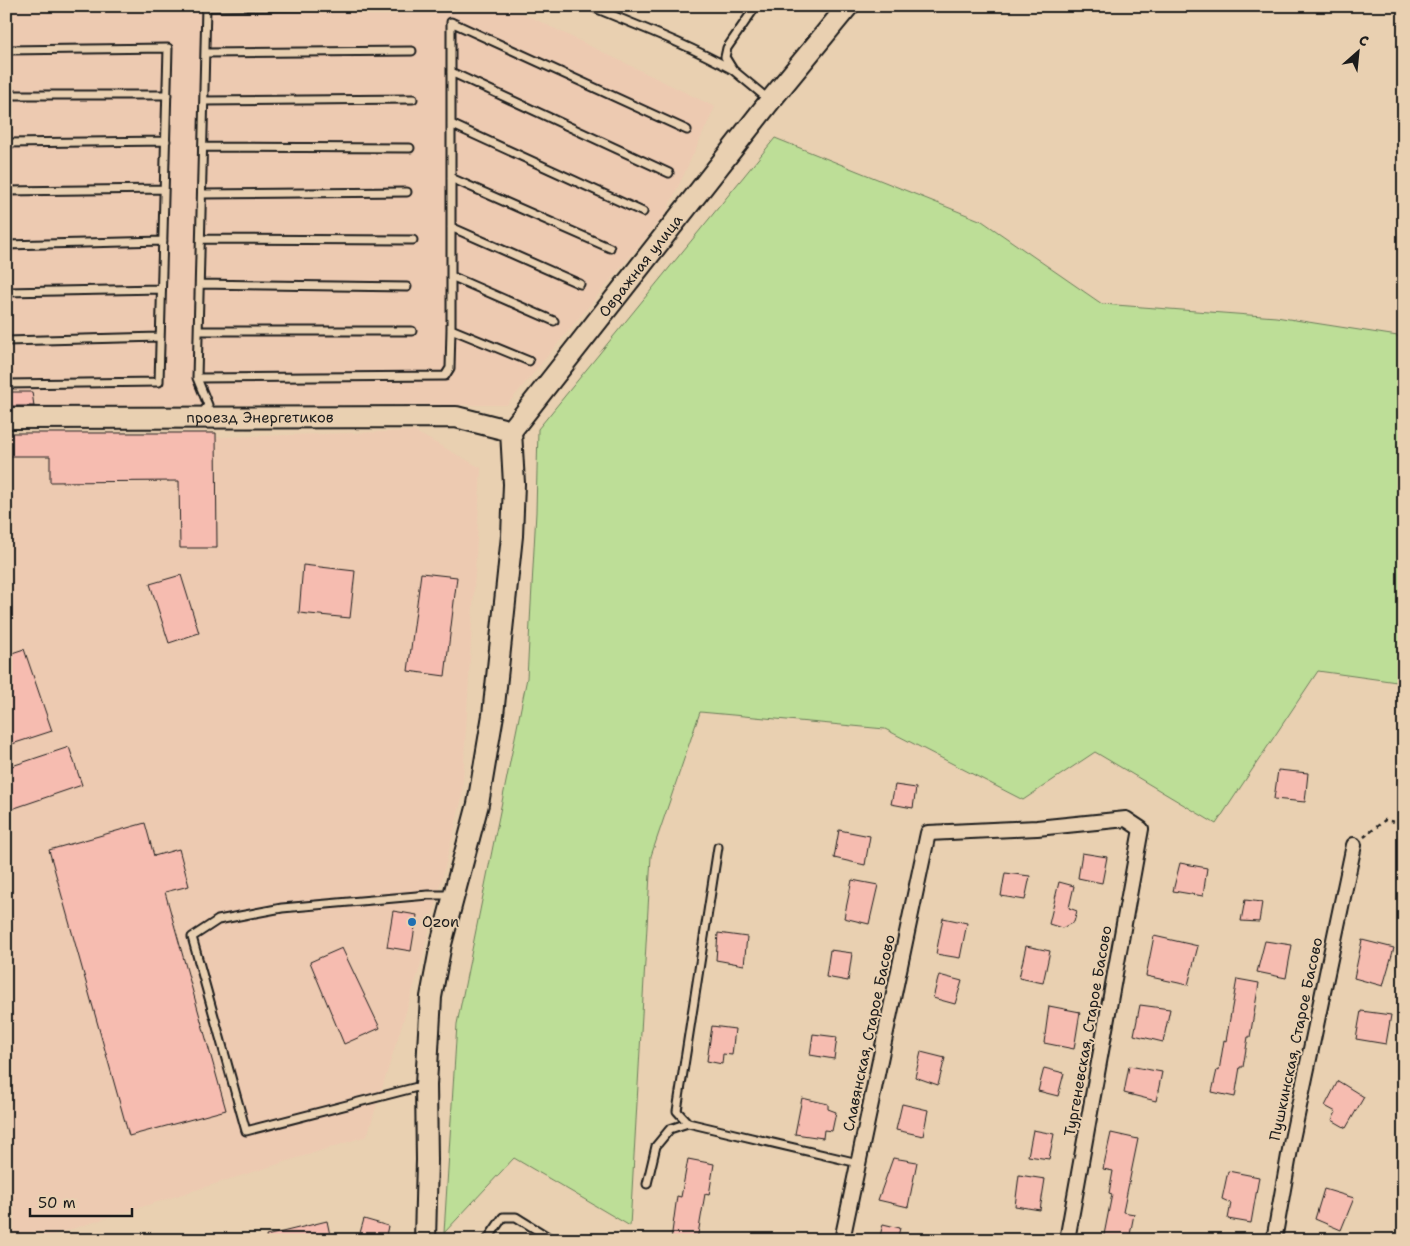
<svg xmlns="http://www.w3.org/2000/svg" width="1410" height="1246" viewBox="0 0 1410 1246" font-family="'Shantell Sans',sans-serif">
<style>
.built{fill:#edcab1}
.green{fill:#bdde97;stroke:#6c7d5a}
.building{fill:#f6bcb0;stroke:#1c1c1c}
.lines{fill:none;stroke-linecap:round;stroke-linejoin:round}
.lane-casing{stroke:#1c1c1c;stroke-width:11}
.street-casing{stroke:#1c1c1c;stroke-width:18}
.secondary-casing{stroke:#1c1c1c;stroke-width:24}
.path{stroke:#1c1c1c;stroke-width:2.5;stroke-dasharray:4 4;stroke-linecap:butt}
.lane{stroke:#e9d0b1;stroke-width:7}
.street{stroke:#e9d0b1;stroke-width:14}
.secondary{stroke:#e9d0b1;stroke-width:20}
.poi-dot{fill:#1f6fb2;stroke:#e9d0b1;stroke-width:2}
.labels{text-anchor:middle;stroke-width:4;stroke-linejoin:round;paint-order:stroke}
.street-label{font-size:15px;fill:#1c1c1c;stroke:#e9d0b1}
.poi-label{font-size:15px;fill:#1c1c1c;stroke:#e9d0b1;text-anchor:start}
</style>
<rect width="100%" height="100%" fill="#e9d0b1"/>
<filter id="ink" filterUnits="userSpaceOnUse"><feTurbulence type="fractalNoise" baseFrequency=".02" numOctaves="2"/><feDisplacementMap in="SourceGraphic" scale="10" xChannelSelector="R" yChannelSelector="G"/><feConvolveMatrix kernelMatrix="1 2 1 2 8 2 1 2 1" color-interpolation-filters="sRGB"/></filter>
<g filter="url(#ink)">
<path class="built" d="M6,6H508L715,107L666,213L507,405H208L6,407Z
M414,431L481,468L462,798L420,967L367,1136L37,1240H6V444Z"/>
<path class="green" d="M775,138L982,221L1102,304L1276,317L1404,337V683L1318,671L1216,824L1095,752L1023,800L885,729L700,712L651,856L630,1226L514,1158L444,1233L457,1024L527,678L536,512L538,429Z"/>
<path class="building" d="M6,392H32L34,406H6Z
M6,433H216L217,548H180L179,481L50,482V456H6Z
M303,565L355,571L350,618L299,613Z
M421,573L457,577L445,676L408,671Z
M181,575L199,633L169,643L150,584Z
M24,649L52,731L6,746V655Z
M69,747L82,785L6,811V768Z
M1278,770L1308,773L1305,802L1274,799Z
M895,785L916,788L913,808L891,804Z
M145,823L154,856L179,849L189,886L165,892L226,1110L129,1136L49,850Z
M839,830L870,836L865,865L834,858Z
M1082,853L1107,857L1102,883L1078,878Z
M1180,863L1207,868L1203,896L1173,891Z
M1005,873L1030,876L1025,900L1001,896Z
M852,880L878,885L869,924L844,918Z
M1059,882L1074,886L1069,908L1077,911L1074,922L1062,928L1049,924Z
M1245,900L1262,902L1259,922L1241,921Z
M393,911L417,915L411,951L387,947Z
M943,918L967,923L960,958L936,954Z
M718,933L747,937L744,965L716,960Z
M1154,936L1198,946L1188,985L1146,976Z
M1362,940L1394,948L1383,986L1354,978Z
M1265,941L1292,945L1286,978L1257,972Z
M1026,946L1050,951L1043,983L1019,978Z
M342,948L380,1028L344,1044L310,962Z
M830,950L852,953L848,981L826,977Z
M939,975L962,981L955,1004L933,998Z
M1237,979L1259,983L1250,1037H1248L1243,1067H1240L1235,1097L1212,1092L1217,1070L1219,1071L1224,1040L1226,1041Z
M1140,1005L1170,1009L1163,1042L1134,1035Z
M1049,1006L1080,1012L1074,1049L1044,1043Z
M1361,1011L1391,1015L1386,1044L1356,1039Z
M712,1026L735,1029L732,1055L723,1054L722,1064L707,1061Z
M813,1034L837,1037L834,1059L810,1055Z
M921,1052L945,1058L938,1085L915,1077Z
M1129,1066L1162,1072L1156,1101L1124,1093Z
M1044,1068L1064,1073L1058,1096L1038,1091Z
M1338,1081L1364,1097L1346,1128L1332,1120L1336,1112L1325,1106Z
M802,1098L828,1104V1109L836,1112L832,1131L824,1130L823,1138L795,1134Z
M902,1104L928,1110L923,1136L896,1130Z
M1033,1130L1054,1134L1049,1159L1028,1156Z
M1111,1133L1138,1139L1123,1212L1134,1214L1129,1240H1103L1112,1194L1109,1193L1113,1171L1103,1169Z
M893,1158L917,1162L908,1207L878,1200Z
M688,1159L714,1164L709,1195L705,1194L697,1240H671L677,1196L681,1197Z
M1228,1171L1259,1177L1251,1223L1228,1219L1231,1203L1222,1199Z
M1019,1175L1045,1179L1040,1210L1015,1206Z
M1324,1189L1354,1198L1341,1230L1315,1219Z
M364,1219L388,1226L385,1240H358Z
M327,1221L331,1240H267L266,1236Z
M883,1224L900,1228L897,1240H879Z"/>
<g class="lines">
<defs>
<path id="lane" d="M590,6C638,26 687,44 733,70
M756,6L727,48L725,57L733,70L768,99
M206,7L353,6
M6,50L168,48L159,382L6,384
M205,53L412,51
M451,72L669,173
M6,95H167
M204,101L413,99
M451,124L643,212
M6,143L166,141
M203,147L410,148
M451,178L610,248
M6,191L164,189
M202,194L407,192
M451,227L580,284
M201,239L413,240
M6,245L163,241
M451,276L554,321
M200,284L407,287
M6,292L161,289
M451,329L529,361
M199,331H412
M6,341L160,337
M197,378L445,376L450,368L451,329V22L687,130
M202,414L208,405L197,378L206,6
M425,1085L246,1131L192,937L218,920L282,908L428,895H453
M688,1123L677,1111L718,847
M647,1184L656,1146L670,1129L688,1123L858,1163
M487,1240L503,1217H516L553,1240"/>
<path id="street" d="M842,1240L928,833L1037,828L1126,819L1141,829L1067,1240
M1274,1240L1291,1144L1354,845"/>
<g id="secondary">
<path id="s1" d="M6,418L456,417L511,431"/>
<path id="s2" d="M511,431L770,101L848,6"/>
<path d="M425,1240L427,1160L426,1085L431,997L441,944L478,804L493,715L512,536L514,484L511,431"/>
</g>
</defs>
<use href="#lane" class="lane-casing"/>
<use href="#street" class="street-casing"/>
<use href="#secondary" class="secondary-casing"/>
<path class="path" d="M1364,837L1385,820L1404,824"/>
<use href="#lane" class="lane"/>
<use href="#street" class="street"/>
<use href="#secondary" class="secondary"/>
</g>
</g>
<circle class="poi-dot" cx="412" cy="922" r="5"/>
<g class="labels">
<g class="street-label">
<text dy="5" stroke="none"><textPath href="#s2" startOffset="210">Овражная улица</textPath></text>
<text dy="5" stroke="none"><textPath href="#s1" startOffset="254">проезд Энергетиков</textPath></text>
<text transform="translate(1088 1031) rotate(-80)" y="5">Тургеневская, Старое Басово</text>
<text transform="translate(869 1033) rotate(-78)" y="5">Славянская, Старое Басово</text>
<text transform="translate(1296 1039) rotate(-78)" y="5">Пушкинская, Старое Басово</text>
</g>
<g class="poi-label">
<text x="422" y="927">Ozon</text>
</g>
</g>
<rect width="1410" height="1246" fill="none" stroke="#e9d0b1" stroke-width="25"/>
<rect x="12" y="12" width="1385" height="1221" fill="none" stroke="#1c1c1c" stroke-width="2" filter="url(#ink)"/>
<g transform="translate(1358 52) rotate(27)" stroke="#e9d0b1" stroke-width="4" paint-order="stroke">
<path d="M0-4L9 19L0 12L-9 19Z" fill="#1c1c1c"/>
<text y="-8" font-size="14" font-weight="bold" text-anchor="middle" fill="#1c1c1c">С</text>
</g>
<path d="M30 1208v8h102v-8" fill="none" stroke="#1c1c1c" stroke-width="2.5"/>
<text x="38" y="1208" font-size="15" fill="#1c1c1c" stroke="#e9d0b1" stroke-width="4" paint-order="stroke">50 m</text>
</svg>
